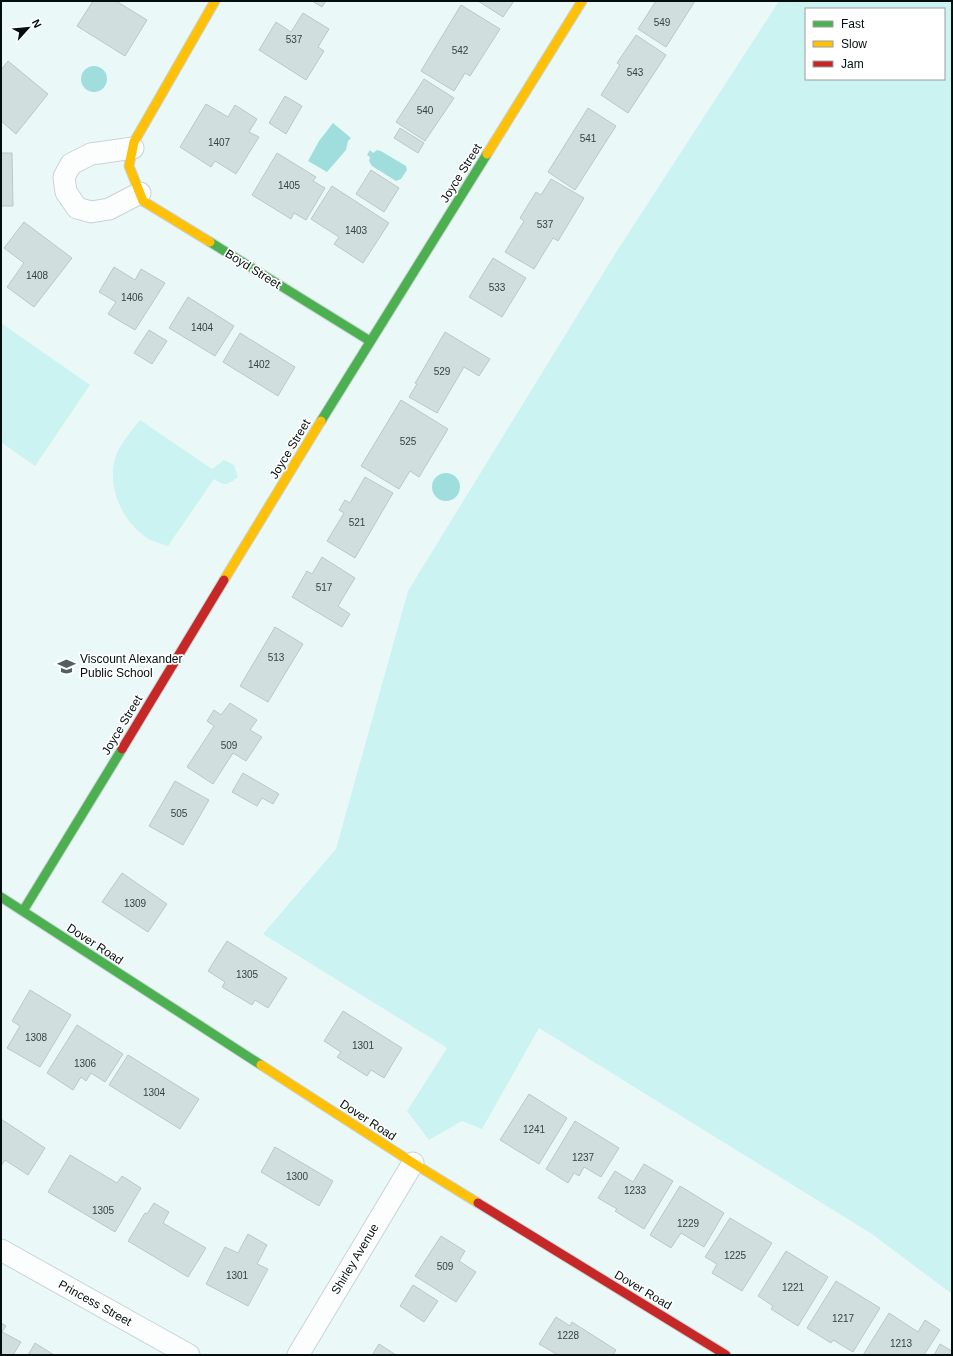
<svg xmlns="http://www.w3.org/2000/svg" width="953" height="1356" viewBox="0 0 953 1356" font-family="Arial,sans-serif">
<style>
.green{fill:#caf3f2;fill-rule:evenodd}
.water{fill:#a0dedd}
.building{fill:#d1dede;stroke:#bbc8c7}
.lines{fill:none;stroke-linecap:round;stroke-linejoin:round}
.street-casing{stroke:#c8d4d4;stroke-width:23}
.fast-casing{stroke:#c8d4d4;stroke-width:11}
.slow-casing{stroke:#c8d4d4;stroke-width:11}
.jam-casing{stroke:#c8d4d4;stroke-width:11}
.street{stroke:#fcfefe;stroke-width:21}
.fast{stroke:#4caf50;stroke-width:9}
.slow{stroke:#ffc107;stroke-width:9}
.jam{stroke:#c62828;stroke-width:9}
.labels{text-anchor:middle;stroke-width:3.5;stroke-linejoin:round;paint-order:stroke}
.number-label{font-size:10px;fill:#384343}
.street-label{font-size:12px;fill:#040e0e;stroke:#fff}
.poi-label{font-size:12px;fill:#040e0e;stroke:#fff;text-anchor:start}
</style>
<rect width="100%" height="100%" fill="#eaf9f8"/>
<path class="green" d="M779,1H952V1294L872,1234L539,1028L482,1129L462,1121L429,1140L407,1111L447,1048L263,934L336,849L408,591L615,254ZM806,9H944V79H806Z
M1,323L90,385L35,466L1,442Z
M140,420L212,469L224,460L234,465L238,477C227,485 226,487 214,479L168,546C160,543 149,541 143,535C118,516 103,476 120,447C125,438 133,429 140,420Z"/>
<path class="water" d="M81 79a13 13 0 1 1 26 0a13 13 0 1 1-26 0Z
M333,123L351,138L348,141L346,150L327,172L308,161L319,141Z
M370,150L373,153L377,150L381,151L406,166L407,170L401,179L396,181L372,166L369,161L370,157L367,155Z
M432 487a14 14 0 1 1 28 0a14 14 0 1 1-28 0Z"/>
<path class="building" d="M93,1H116L147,20L125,56L77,26Z
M312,1H326L322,7Z
M478,1H514L503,17Z
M656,1H695L666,47L638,29Z
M461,5L500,29L470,76L465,73L454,91L421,71Z
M303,13L329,29L318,47L324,51L306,80L259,50L276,22L291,32Z
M636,35L666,55L628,113L601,95L620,65L617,63Z
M8,61L48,94L16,134L1,121V70Z
M424,79L454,98L425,141L396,122Z
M285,96L302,106L286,134L269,123Z
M206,104L228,117L235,105L257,119L249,132L259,137L236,174L215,161L211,167L180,147Z
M588,108L616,126L575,190L548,172Z
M400,128L424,143L418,153L394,138Z
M1,153H12L13,206H1Z
M277,153L316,177L313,181L325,188L306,220L294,213L291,219L252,195Z
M371,170L399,188L384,212L356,194Z
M551,179L584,198L558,241L553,238L534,269L505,252L524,221L520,218L536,192L541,195Z
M332,186L389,223L363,263L334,244L339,237L311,219Z
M24,222L72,258L34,307L7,287L24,263L4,248Z
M493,258L526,278L502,317L469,297Z
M114,267L135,280L141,269L165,283L135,330L108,314L116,302L99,292Z
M188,297L234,326L215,356L169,328Z
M149,330L167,341L152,364L134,353Z
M445,332L490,359L479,376L464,367L437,413L409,397L417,384L415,383L417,380Z
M240,333L295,367L278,396L223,362Z
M401,400L448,429L419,477L410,471L399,489L361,466Z
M365,477L393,493L355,558L327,541L344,513L339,510L345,500L350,503Z
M322,557L355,578L338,606L350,614L342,627L292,597L307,571L312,574Z
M275,627L303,644L268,702L240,686Z
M230,703L257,720L250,730L262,737L246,761L233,753L213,784L187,767L214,726L207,721L214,710L221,715Z
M243,773L279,794L273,804L262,798L257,806L232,792Z
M175,781L209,800L183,845L149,826Z
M122,873L167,904L148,932L102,902Z
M227,941L287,978L268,1008L255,1000L252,1005L222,987L225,982L208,971Z
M30,990L71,1015L40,1067L7,1048L20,1026L12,1021Z
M343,1011L402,1048L384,1078L371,1070L367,1076L337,1057L341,1052L324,1041Z
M77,1025L123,1054L105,1082L91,1073L86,1081L81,1077L73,1090L47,1073Z
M128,1055L199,1099L180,1129L109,1085Z
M529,1094L567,1118L539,1164L500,1140Z
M1,1119L45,1148L28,1175L5,1160L1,1166Z
M575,1121L619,1148L601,1177L584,1167L579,1176L574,1173L568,1183L546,1169Z
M275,1147L333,1181L319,1206L261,1172Z
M70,1155L117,1183L122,1176L141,1188L115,1232L48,1192Z
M644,1164L673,1181L644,1229L615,1211L617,1209L598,1198L615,1171L633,1182Z
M680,1186L724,1213L704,1247L681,1233L671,1248L650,1235Z
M154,1203L169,1212L163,1223L206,1248L188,1277L128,1241L145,1213L147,1214Z
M730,1218L772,1243L742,1291L712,1273L717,1264L705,1257Z
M248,1234L267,1245L257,1264L268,1269L248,1306L206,1284L225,1247L238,1253Z
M441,1236L465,1251L459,1261L476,1272L456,1302L415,1276Z
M786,1251L828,1277L798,1326L771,1309L773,1306L758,1296Z
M836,1281L880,1308L853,1352L833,1340L831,1343L807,1328Z
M413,1285L438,1301L424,1322L400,1306Z
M889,1313L918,1332L925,1320L940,1330L924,1355H863Z
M556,1317L570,1326L572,1322L616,1350L613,1355H558L539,1344Z
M1,1323L6,1326L2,1332L21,1342L13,1355H1Z
M35,1343L54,1355H28Z
M379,1344L396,1355H372Z
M940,1344L952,1351V1355H934Z"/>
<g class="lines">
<defs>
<path id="street" d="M133,148L91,154L71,164L64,177L66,192L77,208L91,212L109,209L140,193
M1,1250L189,1355
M298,1355L413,1163"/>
<path id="fast" d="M210,242L370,341
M321,421L487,154
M1,897L261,1065
M23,911L122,749"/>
<path id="slow" d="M487,154L582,1
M210,242L143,201L129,166L134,142L215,1
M224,580L321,421
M261,1065L413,1163L478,1203"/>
<path id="jam" d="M122,749L224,580
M478,1203L726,1355"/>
</defs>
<use href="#street" class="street-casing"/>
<use href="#fast" class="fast-casing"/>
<use href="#slow" class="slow-casing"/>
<use href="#jam" class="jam-casing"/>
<use href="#street" class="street"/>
<use href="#fast" class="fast"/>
<use href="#slow" class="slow"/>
<use href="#jam" class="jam"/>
</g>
<defs>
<symbol id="school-bare" viewBox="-9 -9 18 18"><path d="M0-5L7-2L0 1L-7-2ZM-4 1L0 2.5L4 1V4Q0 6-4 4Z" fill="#546060" stroke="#fff" stroke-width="2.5" paint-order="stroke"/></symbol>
</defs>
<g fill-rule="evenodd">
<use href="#school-bare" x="54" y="654" width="25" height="25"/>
</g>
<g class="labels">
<g class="number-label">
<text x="662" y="26">549</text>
<text x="294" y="43">537</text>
<text x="460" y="54">542</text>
<text x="635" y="76">543</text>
<text x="425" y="114">540</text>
<text x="588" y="142">541</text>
<text x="219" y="146">1407</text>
<text x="289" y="189">1405</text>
<text x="545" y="228">537</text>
<text x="356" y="234">1403</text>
<text x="37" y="279">1408</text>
<text x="497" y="291">533</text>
<text x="132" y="301">1406</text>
<text x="202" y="331">1404</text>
<text x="259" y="368">1402</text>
<text x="442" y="375">529</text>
<text x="408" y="445">525</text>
<text x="357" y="526">521</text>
<text x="324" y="591">517</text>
<text x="276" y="661">513</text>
<text x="229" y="749">509</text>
<text x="179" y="817">505</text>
<text x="135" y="907">1309</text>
<text x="247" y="978">1305</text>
<text x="36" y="1041">1308</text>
<text x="363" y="1049">1301</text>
<text x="85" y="1067">1306</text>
<text x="154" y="1096">1304</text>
<text x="534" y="1133">1241</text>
<text x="583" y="1161">1237</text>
<text x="297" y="1180">1300</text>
<text x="635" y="1194">1233</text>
<text x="103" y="1214">1305</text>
<text x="688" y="1227">1229</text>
<text x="735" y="1259">1225</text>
<text x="445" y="1270">509</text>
<text x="237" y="1279">1301</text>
<text x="793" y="1291">1221</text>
<text x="843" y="1322">1217</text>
<text x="568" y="1339">1228</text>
<text x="901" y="1347">1213</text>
</g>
<g class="street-label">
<text transform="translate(461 173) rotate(-58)" y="4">Joyce Street</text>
<text transform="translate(253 269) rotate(32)" y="4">Boyd Street</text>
<text transform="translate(290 449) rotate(-59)" y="4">Joyce Street</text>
<text transform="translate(122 725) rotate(-59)" y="4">Joyce Street</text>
<text transform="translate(95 944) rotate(33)" y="4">Dover Road</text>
<text transform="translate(368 1120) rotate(33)" y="4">Dover Road</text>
<text transform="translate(355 1259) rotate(-59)" y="4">Shirley Avenue</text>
<text transform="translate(643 1290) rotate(31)" y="4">Dover Road</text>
<text transform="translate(95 1303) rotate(29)" y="4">Princess Street</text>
</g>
<g class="poi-label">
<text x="80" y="663">Viscount Alexander<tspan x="80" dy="14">Public School</tspan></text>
</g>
</g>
<rect width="953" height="1356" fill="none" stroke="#040e0e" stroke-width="4"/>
<rect x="805" y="8" width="140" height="72" fill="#ffffff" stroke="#9b9f9f"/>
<rect x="813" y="21" width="20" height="6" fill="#4caf50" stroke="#9b9f9f"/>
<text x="841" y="28" font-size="12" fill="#040e0e">Fast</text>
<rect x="813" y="41" width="20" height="6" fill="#ffc107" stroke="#9b9f9f"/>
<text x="841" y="48" font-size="12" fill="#040e0e">Slow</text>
<rect x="813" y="61" width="20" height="6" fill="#c62828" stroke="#9b9f9f"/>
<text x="841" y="68" font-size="12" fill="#040e0e">Jam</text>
<g transform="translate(28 28) rotate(63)" stroke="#ffffff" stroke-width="3" paint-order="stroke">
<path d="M0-3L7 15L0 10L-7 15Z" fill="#040e0e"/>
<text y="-6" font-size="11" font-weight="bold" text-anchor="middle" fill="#040e0e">N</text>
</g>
</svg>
